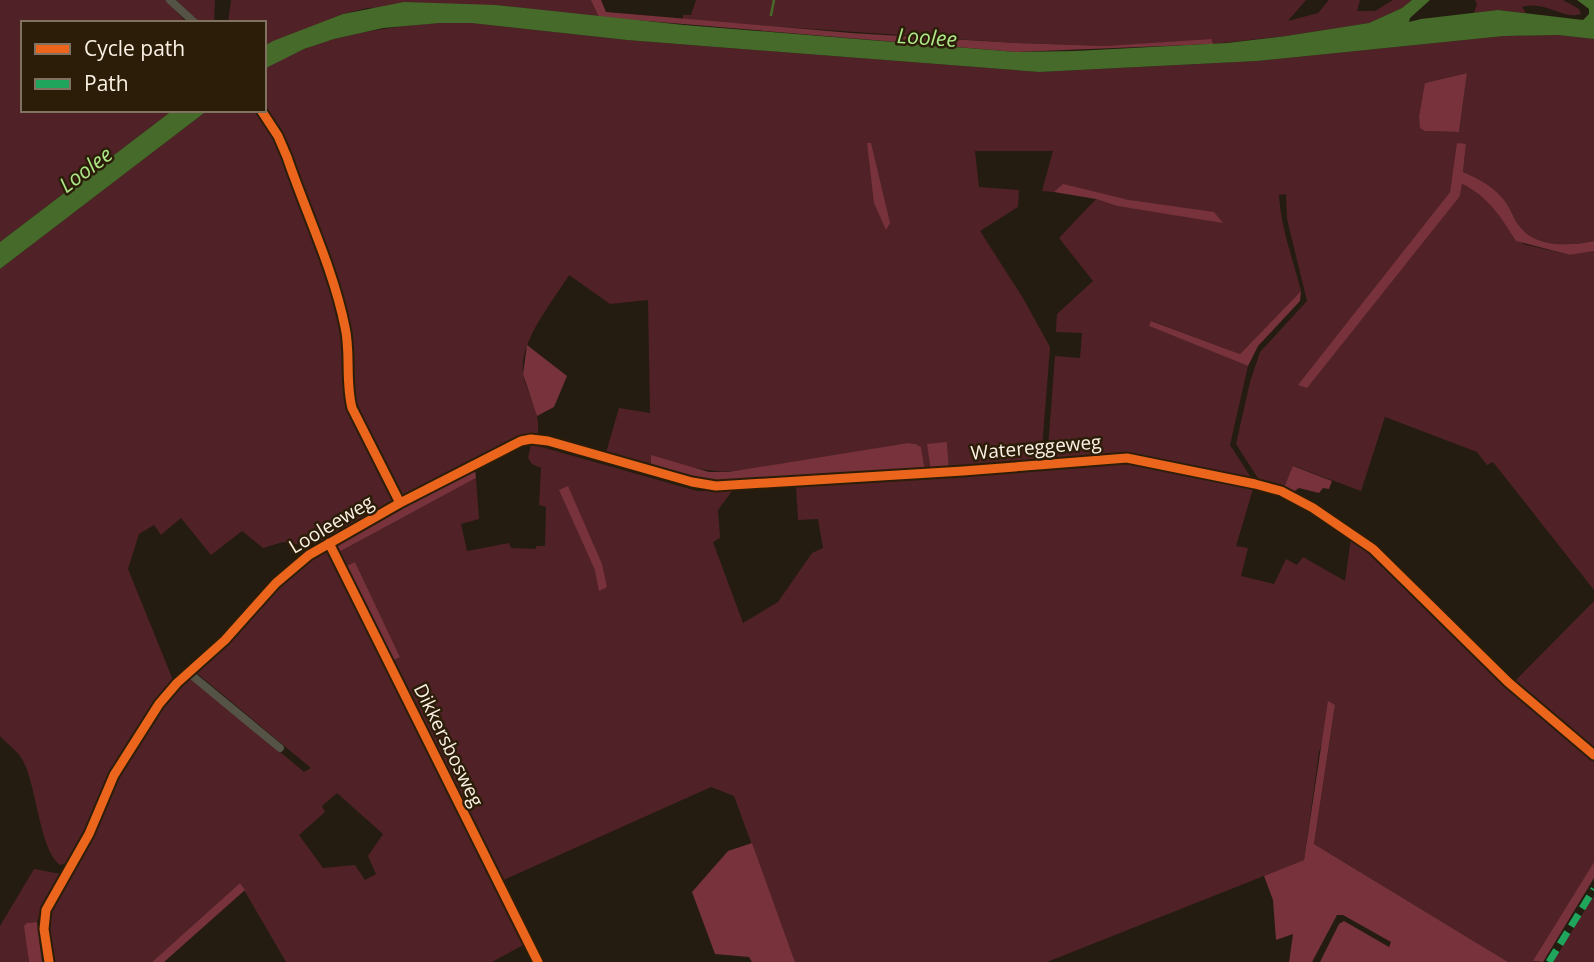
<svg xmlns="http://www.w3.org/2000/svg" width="1594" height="962" viewBox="0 0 1594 962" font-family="'Open Sans',sans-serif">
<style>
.green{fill:#502227;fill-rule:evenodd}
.forest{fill:#77323c}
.water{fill:#466a2a}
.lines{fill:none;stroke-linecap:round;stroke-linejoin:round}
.stream{stroke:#466a2a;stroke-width:2.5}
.street{stroke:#555346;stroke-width:8}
.quiet{stroke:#20a55d;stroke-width:7;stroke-dasharray:14 7;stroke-linecap:butt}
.cycleway-casing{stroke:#2c1d08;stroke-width:13}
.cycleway{stroke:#eb651d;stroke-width:9}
.labels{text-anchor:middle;stroke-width:5;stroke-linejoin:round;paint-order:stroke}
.street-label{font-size:19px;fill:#fbf1e4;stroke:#2c1d08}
.water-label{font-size:21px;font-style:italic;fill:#ade888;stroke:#2c1d08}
</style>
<rect width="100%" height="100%" fill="#241c10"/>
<path class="green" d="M0,0H166L187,23H23V110H173L0,242Z
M176,0H215L214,23H201Z
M231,0H592L599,17L496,5L367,8L343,14L264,46V23H228Z
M696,0H1306L1288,21L1318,13L1329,0H1360L1357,11H1375L1393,0H1412L1402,8L1369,23L1286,36L1213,44V40L1105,46L1016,43L683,20V15H691Z
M1475,0H1563L1579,9L1581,14C1563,20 1545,0 1522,7L1526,13L1498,10L1474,13L1477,4Z
M440,23H471L627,40L1039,72L1257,61L1504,36L1558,35L1594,39V241C1571,246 1538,248 1521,228C1515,222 1512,212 1507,204C1497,190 1479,178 1463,172L1466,144L1452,179L1450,192L1299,385L1460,196L1462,184L1479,193L1492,204L1523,244L1570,255L1594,251V590L1493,462L1487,465L1477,452L1385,417L1361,491L1294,466L1283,490L1261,483L1236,444L1250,382L1260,352L1307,301L1287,219L1286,194L1279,195C1281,229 1293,259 1301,291L1240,354L1152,321L1149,326L1248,366L1230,445L1254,482L1139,456H1089L1047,461L1055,356L1080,358L1082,333L1056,332L1057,314L1093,281L1059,238L1096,199L1117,206L1223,222L1064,185L1054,192L1042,191L1053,151H975L979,187L1019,190L1018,207L980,231L1023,298L1050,347L1041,462L949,469L947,442L931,471H925L921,447L916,444L908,443L750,471C710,474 688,467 651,456V465L605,456L619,408L650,413L648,300L610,304L569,275C553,301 519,341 523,373C526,394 543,414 537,436L521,437L405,498L401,496L353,400L351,343L333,272L296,169L281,133L264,109V69C316,37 379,27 440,23ZM1467,73L1459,132L1425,131V83Z
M208,110H258L281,148L335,306L345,351L347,408L394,498V503L316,546L309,540L302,545L283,542L263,548L242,531L211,555L181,518L161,535L154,525L139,534L128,569L173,680L162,694L77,849L67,863L60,865C38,849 37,779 20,756C15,749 6,743 0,736V269Z
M531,444L697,491H732L718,510L720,538L713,542L743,623L778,602L812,553L823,548L818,519L798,520L796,487L1109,463L1143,465L1253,489L1236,546L1248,548L1241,576L1274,584L1286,559L1297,565L1303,557L1345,581L1351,538L1377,559L1492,673L1594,760V862L1534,962H1508L1314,844L1335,706L1319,752L1304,860L1047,962H795L734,796L711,787L499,882L392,661L400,657L355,562L346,566L339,552L476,478L479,519L461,524L467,551L509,543L511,548L535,549L537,546H545L546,507L539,505L541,468L532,464L528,458Z
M328,549L523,945L492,962H286L240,883L152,962H50L45,918L119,771L172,689L188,674L304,772L311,768L193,670L273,587L321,550ZM337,793L383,834L368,856L376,874L365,880L355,865L323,868L299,835L325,812L322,806Z
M1594,601V752L1513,683Z
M34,869L61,874L43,904L37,922L28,923L25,926L29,962H0V926Z
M1594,896V962H1553L1588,905Z"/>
<path class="forest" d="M591,0H601L606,12L851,33L1016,43L1105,46L1212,39L1213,44L1016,52L599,17Z
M1467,73L1459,132L1425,131L1420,128L1419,117L1425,83Z
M867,143H871L890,223L886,230L874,203Z
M1457,143L1466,144L1463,172C1480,179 1496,188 1507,204C1512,212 1515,222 1521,228C1538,248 1571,246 1594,241V251L1570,255L1516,241C1501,217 1488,196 1462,184L1460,196L1307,388L1298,385L1450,192Z
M1063,184L1129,200L1214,212L1223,223L1117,206L1096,199L1054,192Z
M1301,291L1300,301L1258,346L1248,366L1149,326L1151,321L1240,354Z
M527,345L567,376L554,407L537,416L523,374Z
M947,442L949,469L931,471L927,444Z
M908,443L916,444L921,447L925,471L734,482L705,481L651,465V455L709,472H729Z
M1293,466L1332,481L1329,489L1323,488L1319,493L1299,488L1293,492L1283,490Z
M475,469L476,478L339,552L337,544Z
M568,486L602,564L607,587L599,591L595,570L559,490Z
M355,562L400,657L392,661L346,566Z
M1328,701L1335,705L1314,844L1508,962H1320L1339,924L1344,921L1389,947L1391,942L1343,915H1337L1312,962H1289L1293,934L1276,940L1273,900L1264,876L1304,860Z
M752,843L795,962H752L749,957L715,954L692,892L728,851Z
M1594,862V878L1543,962L1533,961Z
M240,883L245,890L164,962H152Z
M37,922L42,962H29L24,926L27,923Z"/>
<path class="water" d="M1412,0H1430L1410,18L1409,22L1421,19L1498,10L1583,20L1589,14V9L1577,0H1594V39L1558,35L1504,36L1257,61L1039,72L627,40L471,23H440L383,28L334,39L304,49L264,69V46L273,41L343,14L404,2L496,5L684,25L1016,52L1075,51L1227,43L1286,36L1369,23L1402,8Z
M173,110H208L0,269V242Z"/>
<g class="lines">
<path class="stream" d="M771,15L774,0"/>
<path class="street" d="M170,0L195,23
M261,110L278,136L287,157C306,213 333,268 345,327C351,353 345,381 352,408L400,503
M329,543L538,962
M189,673L280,748
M49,962L44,929L46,910L89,834L114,775L159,704L177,683L225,640L276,583L309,555L400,503L521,441L531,439L548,441L692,482L716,486L963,471L1127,458L1255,484L1281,491L1313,508L1373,549L1508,682L1594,755"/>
<path class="quiet" d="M1549,962L1594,889"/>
<defs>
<path id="cycleway" d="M261,110L278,136L287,157C306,213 333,268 345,327C351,353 345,381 352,408L400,503
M329,543L538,962
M49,962L44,929L46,910L89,834L114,775L159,704L177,683L225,640L276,583L309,555L400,503L521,441L531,439L548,441L692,482L716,486L963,471L1127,458L1255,484L1281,491L1313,508L1373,549L1508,682L1594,755"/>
</defs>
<use href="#cycleway" class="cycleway-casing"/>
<use href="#cycleway" class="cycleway"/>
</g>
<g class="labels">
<g class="street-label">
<text transform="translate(1036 447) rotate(-5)" y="7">Watereggeweg</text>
<text transform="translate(331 524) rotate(-31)" y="7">Looleeweg</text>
<text transform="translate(449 745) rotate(64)" y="7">Dikkersbosweg</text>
</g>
<g class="water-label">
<text transform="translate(927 38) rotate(4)" y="7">Loolee</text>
<text transform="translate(86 170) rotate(-37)" y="7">Loolee</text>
</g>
</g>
<rect x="21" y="21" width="245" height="91" fill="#2c1d08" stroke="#7f7260" stroke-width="2"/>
<rect x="35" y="44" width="35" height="10" fill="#eb651d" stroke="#7f7260" stroke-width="2"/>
<text x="84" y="56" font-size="21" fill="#fbf1e4">Cycle path</text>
<rect x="35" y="79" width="35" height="10" fill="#20a55d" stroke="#7f7260" stroke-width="2"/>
<text x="84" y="91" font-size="21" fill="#fbf1e4">Path</text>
</svg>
